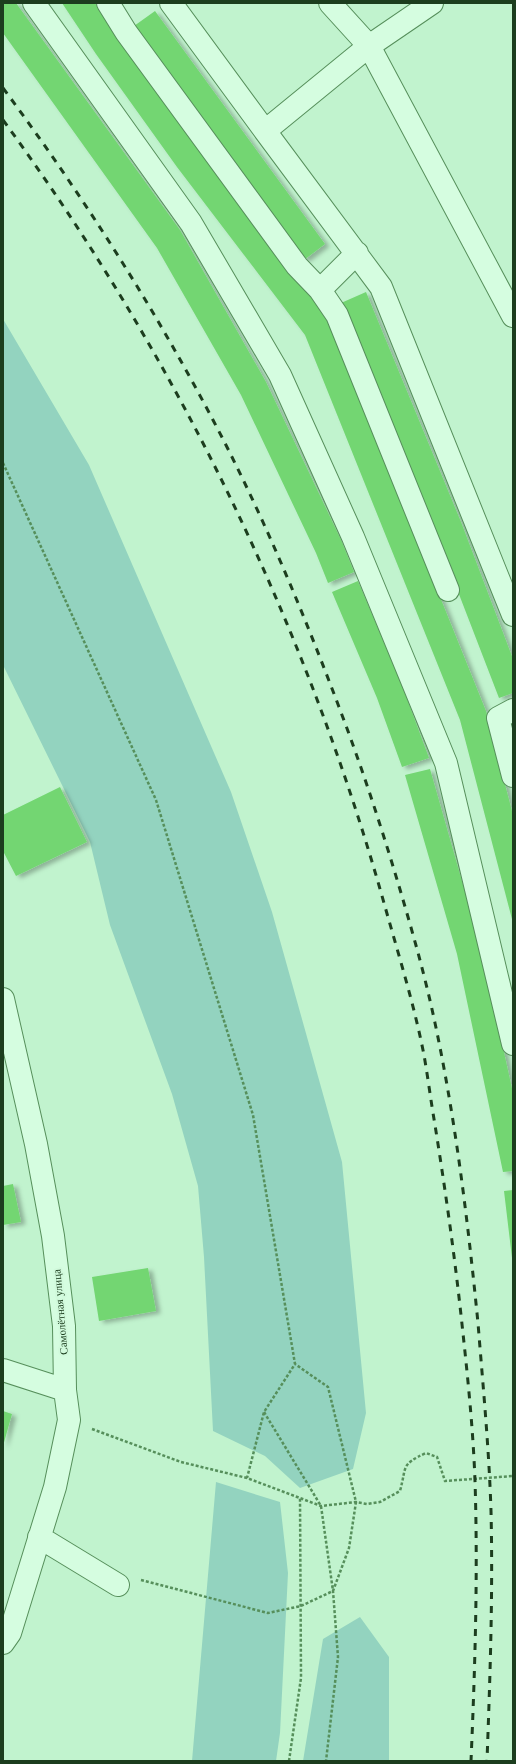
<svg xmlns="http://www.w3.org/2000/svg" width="516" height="1764" viewBox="0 0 516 1764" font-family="'Libre Baskerville',serif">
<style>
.green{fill:#93d3bf}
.building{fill:#73d672;filter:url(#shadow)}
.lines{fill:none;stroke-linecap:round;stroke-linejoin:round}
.minor-casing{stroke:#568f5b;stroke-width:24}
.path{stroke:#568f5b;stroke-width:2.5;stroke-dasharray:3 2;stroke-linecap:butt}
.minor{stroke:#d5fde0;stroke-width:22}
.rail{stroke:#1c3d1e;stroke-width:3;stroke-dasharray:7 7;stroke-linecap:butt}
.labels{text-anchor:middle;stroke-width:4;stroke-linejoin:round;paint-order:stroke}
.street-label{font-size:11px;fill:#1c3d1e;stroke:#d1fadc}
</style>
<defs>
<filter id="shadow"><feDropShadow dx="4.5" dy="2.5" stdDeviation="2" flood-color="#0004"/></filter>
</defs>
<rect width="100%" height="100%" fill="#c1f3ce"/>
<path class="green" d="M3,319L89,465L231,792L272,912L342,1162L366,1413L353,1469L300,1488L265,1456L213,1431L204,1257L198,1186L172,1094L110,925L90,842L3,665Z
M216,1482L280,1502L288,1573L280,1733L276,1761H192Z
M360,1617L389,1657V1761H303L323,1639Z"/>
<path class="building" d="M3,3H16L180,230L266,382L342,542L354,572L328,583L316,553L241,395L157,248L3,33Z
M62,3H95L200,151L328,319L486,711L513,815V923L460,720L305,335L177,167L96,54Z
M155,11L325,244L304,260L134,26Z
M366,292L461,522L513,659V693L499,698L435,532L341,303Z
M358,581L403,688L429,758L402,767L377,698L332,592Z
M430,769L481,948L513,1093V1171L503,1172L457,954L405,775Z
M60,787L87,842L16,876L3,851V815Z
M13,1184L21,1222L3,1225V1186Z
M513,1190V1258H512L504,1191Z
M148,1268L156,1311L99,1321L92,1277Z
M3,1411L12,1414L3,1446Z"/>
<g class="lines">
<defs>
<path id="minor" d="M34,3L191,223L280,375L353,537L446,763L513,1044
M108,3L126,32L297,266L320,290L337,315L448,590
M171,3L265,131
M330,3L369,46L513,316
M432,3L369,46L265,131L381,287L513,615
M320,290L357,253
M513,710L498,718L513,776
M3,999L36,1144L53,1236L64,1326L65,1390L69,1420L55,1487L10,1633L3,1643
M3,1370L65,1390
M39,1537L118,1585"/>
</defs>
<use href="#minor" class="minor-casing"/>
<path class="path" d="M3,463L156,800L253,1115L295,1364L264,1412L247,1478
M264,1412L321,1506L333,1591L338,1657L326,1761
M92,1429L181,1462L247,1478L321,1506L356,1502L367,1504L380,1502L400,1491C407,1466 400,1465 426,1453L437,1457L445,1481L513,1476
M141,1580L268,1613L301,1606L333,1591L349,1548L356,1502L328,1387L295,1364
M289,1761L301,1678L300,1497"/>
<use href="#minor" class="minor"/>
<path class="rail" d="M3,88C81,193 152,304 213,420C262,513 302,609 339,707C364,773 386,841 406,910C417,948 427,985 435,1023C456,1122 468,1223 478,1323C483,1386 489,1448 491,1511C493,1594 490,1678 487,1761
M3,120C176,356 305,622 384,903C398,953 414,1004 424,1055C428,1078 431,1102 435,1125C445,1188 454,1251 461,1315C467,1370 473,1426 475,1481C478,1574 475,1668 471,1761"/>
</g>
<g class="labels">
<g class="street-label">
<text transform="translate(60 1312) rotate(-95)" y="4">Самолётная улица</text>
</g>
</g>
<rect width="516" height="1764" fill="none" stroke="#1c3d1e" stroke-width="8"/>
</svg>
